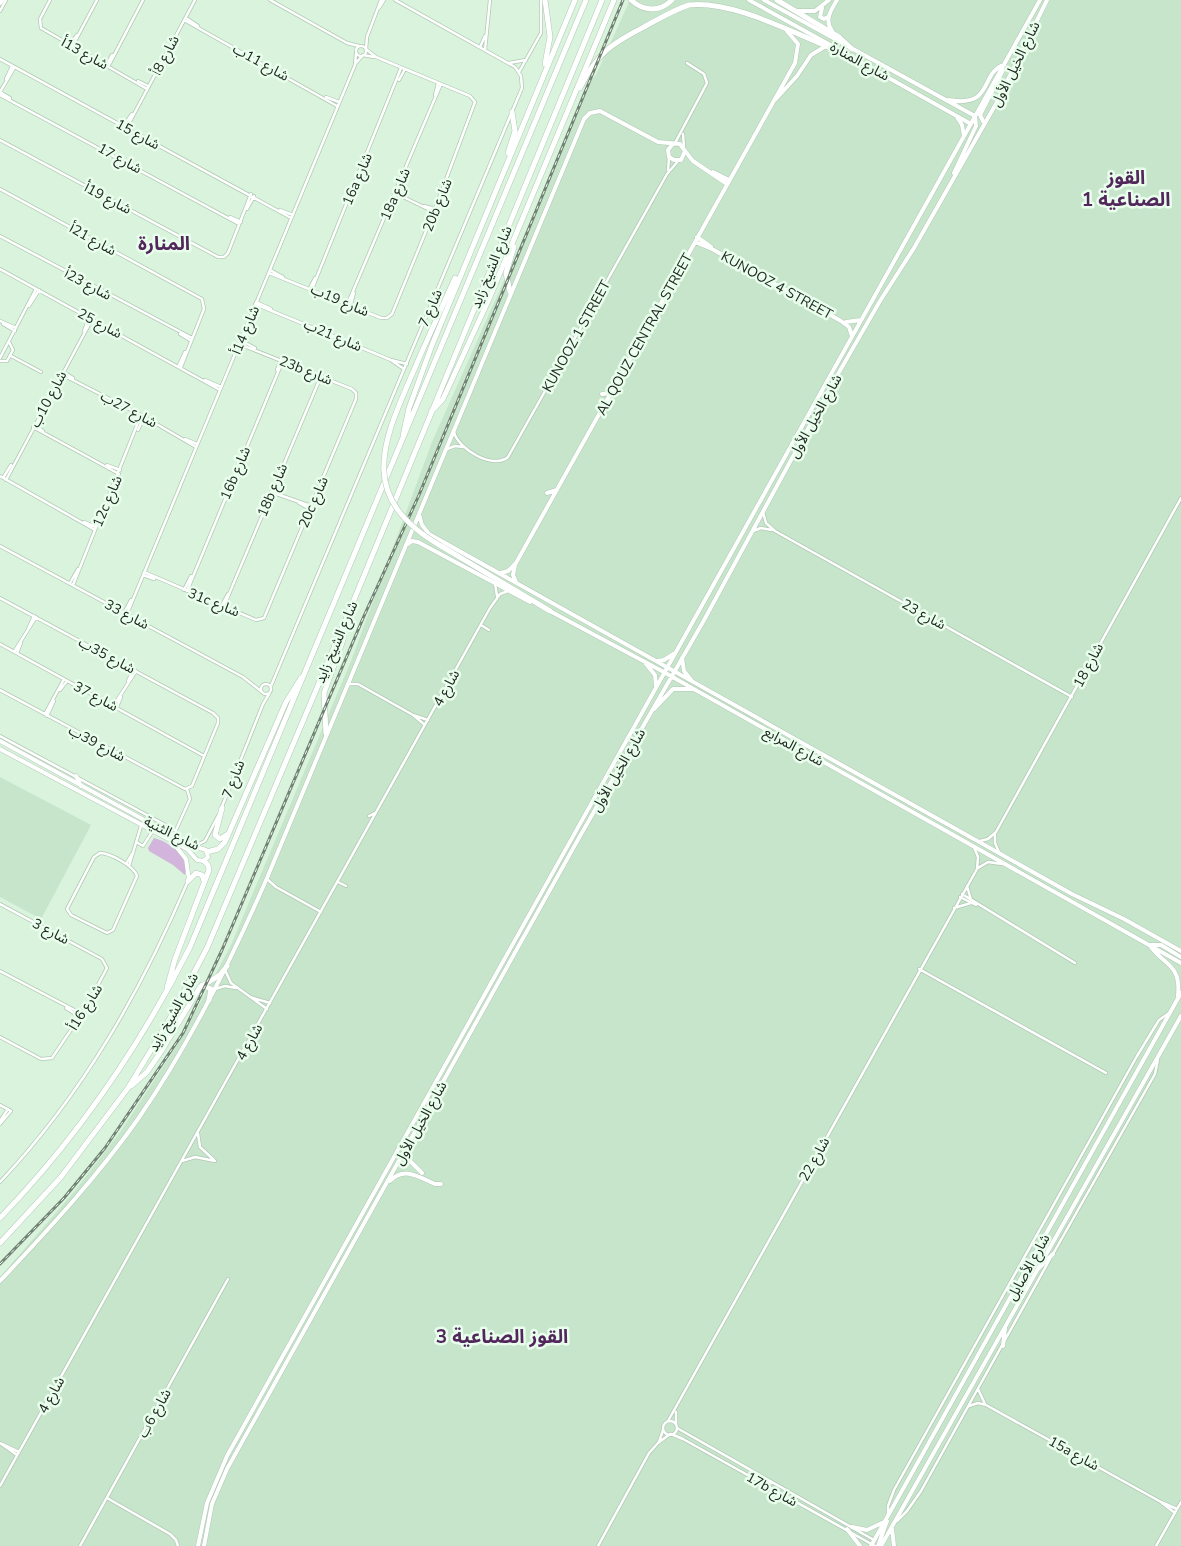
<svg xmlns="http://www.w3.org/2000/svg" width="1181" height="1546" viewBox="0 0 1181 1546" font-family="'Nunito Sans','Noto Sans Arabic',sans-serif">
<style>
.built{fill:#c6e5ca}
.green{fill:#d3b4dc}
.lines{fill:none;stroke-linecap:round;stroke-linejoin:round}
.street-casing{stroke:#b1cab5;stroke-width:4}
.secondary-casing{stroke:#b1cab5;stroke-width:5}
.primary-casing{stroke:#b1cab5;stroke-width:5.5}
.highway-casing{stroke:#b1cab5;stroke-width:6}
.street{stroke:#fff;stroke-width:2.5}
.secondary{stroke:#fff;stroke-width:4}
.primary{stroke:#fff;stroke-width:4.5}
.highway{stroke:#fff;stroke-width:5}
.rail-casing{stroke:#718173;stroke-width:3}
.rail{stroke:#e9feec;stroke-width:1;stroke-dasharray:4;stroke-linecap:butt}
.highway-bridge-casing{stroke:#b1cab5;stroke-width:6;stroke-linecap:butt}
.highway-bridge{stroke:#fff;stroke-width:5}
.labels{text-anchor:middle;stroke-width:5;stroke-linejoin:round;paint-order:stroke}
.street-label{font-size:14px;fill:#212a22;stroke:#e9feec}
.district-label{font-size:19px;font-weight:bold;fill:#51275c;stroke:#e9feec}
</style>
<rect width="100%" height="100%" fill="#d9f3dc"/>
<path class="built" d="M630,0H1181V1546H0V1277L74,1192L121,1131L178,1044L231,945L351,661L432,442L544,191L588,83L596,75Z
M0,777L91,825L41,919L0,897Z"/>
<path class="green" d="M154,838C170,842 190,857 185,875L173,865L149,851L148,848Z"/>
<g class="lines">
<defs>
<path id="street" d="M50,0L40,19L41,28L147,89
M270,0L347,43L359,46
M379,8L384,0
M0,11L6,0
M186,18L198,26
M184,20L337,106
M70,44L77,35
M73,45L97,0
M356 51a5 5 0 1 1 10 0a5 5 0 1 1-10 0Z
M480,47L485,36
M485,50L490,0
M0,59L291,218
M356,63L363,55L374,57
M509,63L526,60
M107,64L112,55
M109,65L143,0
M519,72L541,33V0
M6,79L12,66
M399,80L405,69
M138,81L148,86
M0,92L14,68
M0,92L10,98
M0,95L239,224
M435,95L438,83
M326,97L339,102
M124,125L132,114
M127,127L195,0
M683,134L684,147
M0,140L218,257H224L228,253L251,194
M675,143L707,83L704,74L687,63
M668,170L669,158
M0,189L202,299L204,309L181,367
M395,193L434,212
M424,206L435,209
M247,209L254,196
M280,210L293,215
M230,217L241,222
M0,236L192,338
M0,269L220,390
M270,270L283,277
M269,273L381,318H387L392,314L435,209L475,102L470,96L376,57L366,49L367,37L381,0
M310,288L315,278
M312,289L401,68
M256,302L271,309
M348,303L441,84
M255,304L391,360L407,364
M351,304L354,293
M29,306L39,290
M0,321L16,328
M3,324L15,331
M84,331L89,318
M180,334L190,340
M240,340L255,348
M11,356L41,372
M0,358L36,289
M0,361H7L13,350L9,342
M392,361L404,369
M179,365L185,352
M277,370L281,359
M63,372L73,378
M61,374L141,415L196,447
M205,380L221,387
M34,425L43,431
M33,427L119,474
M138,430L144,417
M454,432C458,449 493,470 508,457L667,174L679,160
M185,439L197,444
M447,449L455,446L463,447
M107,465L120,470
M0,476L95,530
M3,478L11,465
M6,480L92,319
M272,490L283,496
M271,492L311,506
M299,503L310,509
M763,512L766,523L775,531L1072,697
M84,522L96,527
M753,531L761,528L772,530
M0,546L243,677L262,692
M144,572L256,620L264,618L356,399V393L352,389L239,344
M143,575L154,579
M70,583L78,569
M495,584L497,596
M73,585L141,415
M184,590L191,576
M187,591L283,360
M0,598L213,713L218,718V723L192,786L185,789L0,690
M222,605L228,594
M224,606L321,376
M124,613L131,600
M127,614L355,65L356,53
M481,625L489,630
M28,629L34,616
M0,644L204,756
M14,652L36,617
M17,653L21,643
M128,681L133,670
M261 689a5 5 0 1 1 10 0a5 5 0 1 1-10 0Z
M348,684H358L413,715L425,725
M271,686L522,88L521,76L515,67L395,0
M60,690L67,681
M114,705L136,671
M117,707L121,697
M45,714L64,679
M413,715L428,720
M47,716L54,701
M0,736L171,828L176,831L181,840
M221,809L263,704L269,694
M369,816L375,813
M176,830L190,799L187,789
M995,834V843L999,852
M980,841L988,839L996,832L1181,498
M136,842L143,846L152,832
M195,846L205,841L218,816
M100,853C110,853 134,866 137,876L113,930L107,933L71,915L67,909L94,857Z
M126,864L132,854
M129,866L141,826
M978,868L988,862L1002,864
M267,879L276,887L321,912
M338,882L346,886
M967,886L971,900
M962,894L1075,963
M960,897L976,905
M0,904L102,959L107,968L85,1009L52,1058L41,1059L0,1037
M954,908L971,903
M919,969L1106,1073
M225,970L231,983L267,1009
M0,971L82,1014
M215,989L225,986L236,988
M250,997L270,1003
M66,1008L80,1017
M0,1105L11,1111L0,1124
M0,1121L8,1109
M198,1134L200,1147L214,1160
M182,1161L195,1157L215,1161
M0,1182C83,1094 141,991 188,881
M1053,1254L1155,1074L1158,1059
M978,1389L985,1404
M969,1406L978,1403L986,1405L1161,1502L1177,1509
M676,1412V1424
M668,1421L977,869L978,857L974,847
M663 1428a7 7 0 1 1 14 0a7 7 0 1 1-14 0Z
M677,1428L874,1540
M671,1434L683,1439L875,1546
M659,1442L663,1430
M0,1443L17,1455
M2,1444L19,1452
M761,1481L772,1483
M0,1486L490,608L500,594L508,591
M107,1498L170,1534L176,1540L178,1546
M1162,1503L1175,1513
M888,1516V1506L894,1490L1137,1056L1159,1020L1169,1013
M897,1521L907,1511L921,1491L1050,1259
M80,1546L228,1279
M598,1546L649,1453L658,1443L670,1434
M1156,1546L1181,1502"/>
<path id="secondary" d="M749,0L834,47
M764,0L975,116
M822,8L820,17L824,19L828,17
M798,11H815L829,0
M832,31C824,20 831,10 837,0
M846,54L971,124
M775,100L797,76L811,55L826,46
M948,100C995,108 979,73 1004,65
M957,117L962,125L964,136
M983,121L980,115L1003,70
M685,151L693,161L727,184
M713,172L729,180
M954,173L976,126L975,116
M697,237L711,247
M695,242L712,249L841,321L849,327L852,336
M846,322L861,320
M602,394L611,393
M547,493L557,490
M419,514L422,525L429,534L1072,894L1124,919L1181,951
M406,545L412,541L418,542L530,602
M515,565L513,575L516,582
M501,573L508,571L516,563L795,63L798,44L787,31
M548,610L660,670L1181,963
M682,658L684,671L692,681
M657,661L664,660L675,653
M646,664L655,675L656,686
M654,709L673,689H691
M0,741L190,845L206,850L208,857L204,861L197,860L187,849L0,749
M76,776L81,786
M174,844L186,859L189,880
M1150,945H1161L1181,957
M1151,947C1165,966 1181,964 1178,996
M408,1146L409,1160L422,1173
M390,1181C404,1166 419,1177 435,1184H441
M1039,1268L1053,1254
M0,1281C49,1229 97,1177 138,1119C190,1044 231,961 267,878L584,119L590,113L600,111L658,142L680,144L685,151L681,160H674L669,157L668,150L672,145
M1003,1346L1005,1328
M852,1527L867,1530L884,1522
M847,1529L860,1546
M892,1529L894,1546
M198,1546L207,1503L227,1456L1040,0
M204,1546L212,1504L227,1469L580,836L703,622L834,381L880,301L914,248L997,102L1047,0
M871,1546L1181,993
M878,1546L887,1521
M881,1546L1181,1016"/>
<path id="primary" d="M0,3L2,0"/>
<path id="highway" d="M631,0C644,12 660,12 672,0
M777,0L839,37L852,49
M545,64L550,37L545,0
M580,88C597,53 611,44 644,27C659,19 673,10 689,5C737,0 801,38 847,54
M508,153L515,131L512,112
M510,292L506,273L514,247
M420,356L455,278
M431,412L443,399L489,299L614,0
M403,436L409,408L432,345L575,0
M441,546L550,611
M326,734L324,693L343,640L344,626
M222,808L215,835L220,839L226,835
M207,852L218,849L225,842L286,702L301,678
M188,881L196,873L202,875L204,881
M202,985L211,989L209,1000
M167,988L175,959L209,870L208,865L204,861
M131,1086L147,1072L162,1050L200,987L220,975L227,966
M0,1218C77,1138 140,1046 190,947L586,0
M0,1243L61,1177L128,1088L168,1022L207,948L344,624L602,0"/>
</defs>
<use href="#street" class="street-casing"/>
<use href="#secondary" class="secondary-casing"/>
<use href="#primary" class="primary-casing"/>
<use href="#highway" class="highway-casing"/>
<use href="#street" class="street"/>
<use href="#secondary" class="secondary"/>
<use href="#primary" class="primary"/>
<use href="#highway" class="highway"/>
<defs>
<path id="rail" d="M0,1264L64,1198L105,1148L183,1033L222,950L364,616L419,495L623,0"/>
</defs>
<use href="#rail" class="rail-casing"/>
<use href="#rail" class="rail"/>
<defs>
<path id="highway-bridge" d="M420,356C388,433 349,493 441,546"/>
</defs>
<use href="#highway-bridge" class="highway-bridge-casing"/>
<use href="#highway-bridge" class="highway-bridge"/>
</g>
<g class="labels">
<g class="street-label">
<text transform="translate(85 53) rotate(29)" y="5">شارع 13أ</text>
<text transform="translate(165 55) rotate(-62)" y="5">شارع 8أ</text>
<text transform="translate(860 61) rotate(29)" y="5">شارع المنارة</text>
<text transform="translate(261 62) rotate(29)" y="5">شارع 11ب</text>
<text transform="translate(1015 64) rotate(-64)" y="5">شارع الخيل الأول</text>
<text transform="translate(138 134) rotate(29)" y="5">شارع 15</text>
<text transform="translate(120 158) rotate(29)" y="5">شارع 17</text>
<text transform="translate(357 179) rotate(-67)" y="5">16a شارع</text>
<text transform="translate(395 194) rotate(-67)" y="5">18a شارع</text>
<text transform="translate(108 198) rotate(28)" y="5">شارع 19أ</text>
<text transform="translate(437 205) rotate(-68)" y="5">20b شارع</text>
<text transform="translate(93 239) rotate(29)" y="5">شارع 21أ</text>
<text transform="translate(491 267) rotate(-68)" y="5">شارع الشيخ زايد</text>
<text transform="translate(88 284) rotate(28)" y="5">شارع 23أ</text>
<text transform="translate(777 285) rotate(29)" y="5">KUNOOZ 4 STREET</text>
<text transform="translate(340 300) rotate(23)" y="5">شارع 19ب</text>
<text transform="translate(430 308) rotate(-67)" y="5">شارع 7</text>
<text transform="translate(100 323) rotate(28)" y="5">شارع 25</text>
<text transform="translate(245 330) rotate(-67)" y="5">شارع 14أ</text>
<text transform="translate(644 334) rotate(-61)" y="5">AL QOUZ CENTRAL STREET</text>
<text transform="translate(333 335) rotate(23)" y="5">شارع 21ب</text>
<text transform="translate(576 336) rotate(-61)" y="5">KUNOOZ 1 STREET</text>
<text transform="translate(306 370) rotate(22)" y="5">23b شارع</text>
<text transform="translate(48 399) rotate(-62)" y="5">شارع 10ب</text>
<text transform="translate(129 409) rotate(28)" y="5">شارع 27ب</text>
<text transform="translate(815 416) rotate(-61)" y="5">شارع الخيل الأول</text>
<text transform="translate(235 473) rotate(-67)" y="5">16b شارع</text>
<text transform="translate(272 490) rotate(-67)" y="5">18b شارع</text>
<text transform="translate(107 501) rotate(-67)" y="5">12c شارع</text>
<text transform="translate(313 502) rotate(-67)" y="5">20c شارع</text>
<text transform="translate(214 602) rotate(22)" y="5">31c شارع</text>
<text transform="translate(127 614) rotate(28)" y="5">شارع 33</text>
<text transform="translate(924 614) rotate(29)" y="5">شارع 23</text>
<text transform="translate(336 642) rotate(-67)" y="5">شارع الشيخ زايد</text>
<text transform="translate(107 655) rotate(28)" y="5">شارع 35ب</text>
<text transform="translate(1088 665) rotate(-62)" y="5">شارع 18</text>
<text transform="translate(446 688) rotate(-61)" y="5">شارع 4</text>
<text transform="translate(96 696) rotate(28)" y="5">شارع 37</text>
<text transform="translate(97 743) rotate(28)" y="5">شارع 39ب</text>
<text transform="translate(794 746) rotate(29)" y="5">شارع المرابع</text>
<text transform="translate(618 770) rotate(-60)" y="5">شارع الخيل الأول</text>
<text transform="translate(233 779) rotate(-69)" y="5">شارع 7</text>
<text transform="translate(172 833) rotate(26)" y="5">شارع الثنية</text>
<text transform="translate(51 931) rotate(28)" y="5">شارع 3</text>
<text transform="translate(85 1007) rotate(-58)" y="5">شارع 16أ</text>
<text transform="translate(173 1012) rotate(-61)" y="5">شارع الشيخ زايد</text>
<text transform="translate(249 1042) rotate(-61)" y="5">شارع 4</text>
<text transform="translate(420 1123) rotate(-61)" y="5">شارع الخيل الأول</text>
<text transform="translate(814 1159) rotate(-61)" y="5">شارع 22</text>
<text transform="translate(1028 1267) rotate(-61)" y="5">شارع الأصايل</text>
<text transform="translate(51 1395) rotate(-61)" y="5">شارع 4</text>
<text transform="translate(154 1413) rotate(-61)" y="5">شارع 6ب</text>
<text transform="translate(1074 1453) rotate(29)" y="5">15a شارع</text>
<text transform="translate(772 1489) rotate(29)" y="5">17b شارع</text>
</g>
<g class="district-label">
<text x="1126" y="184">القوز<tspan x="1126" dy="22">الصناعية 1</tspan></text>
<text x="164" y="250">المنارة</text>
<text x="502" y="1343">القوز الصناعية 3</text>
</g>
</g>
</svg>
